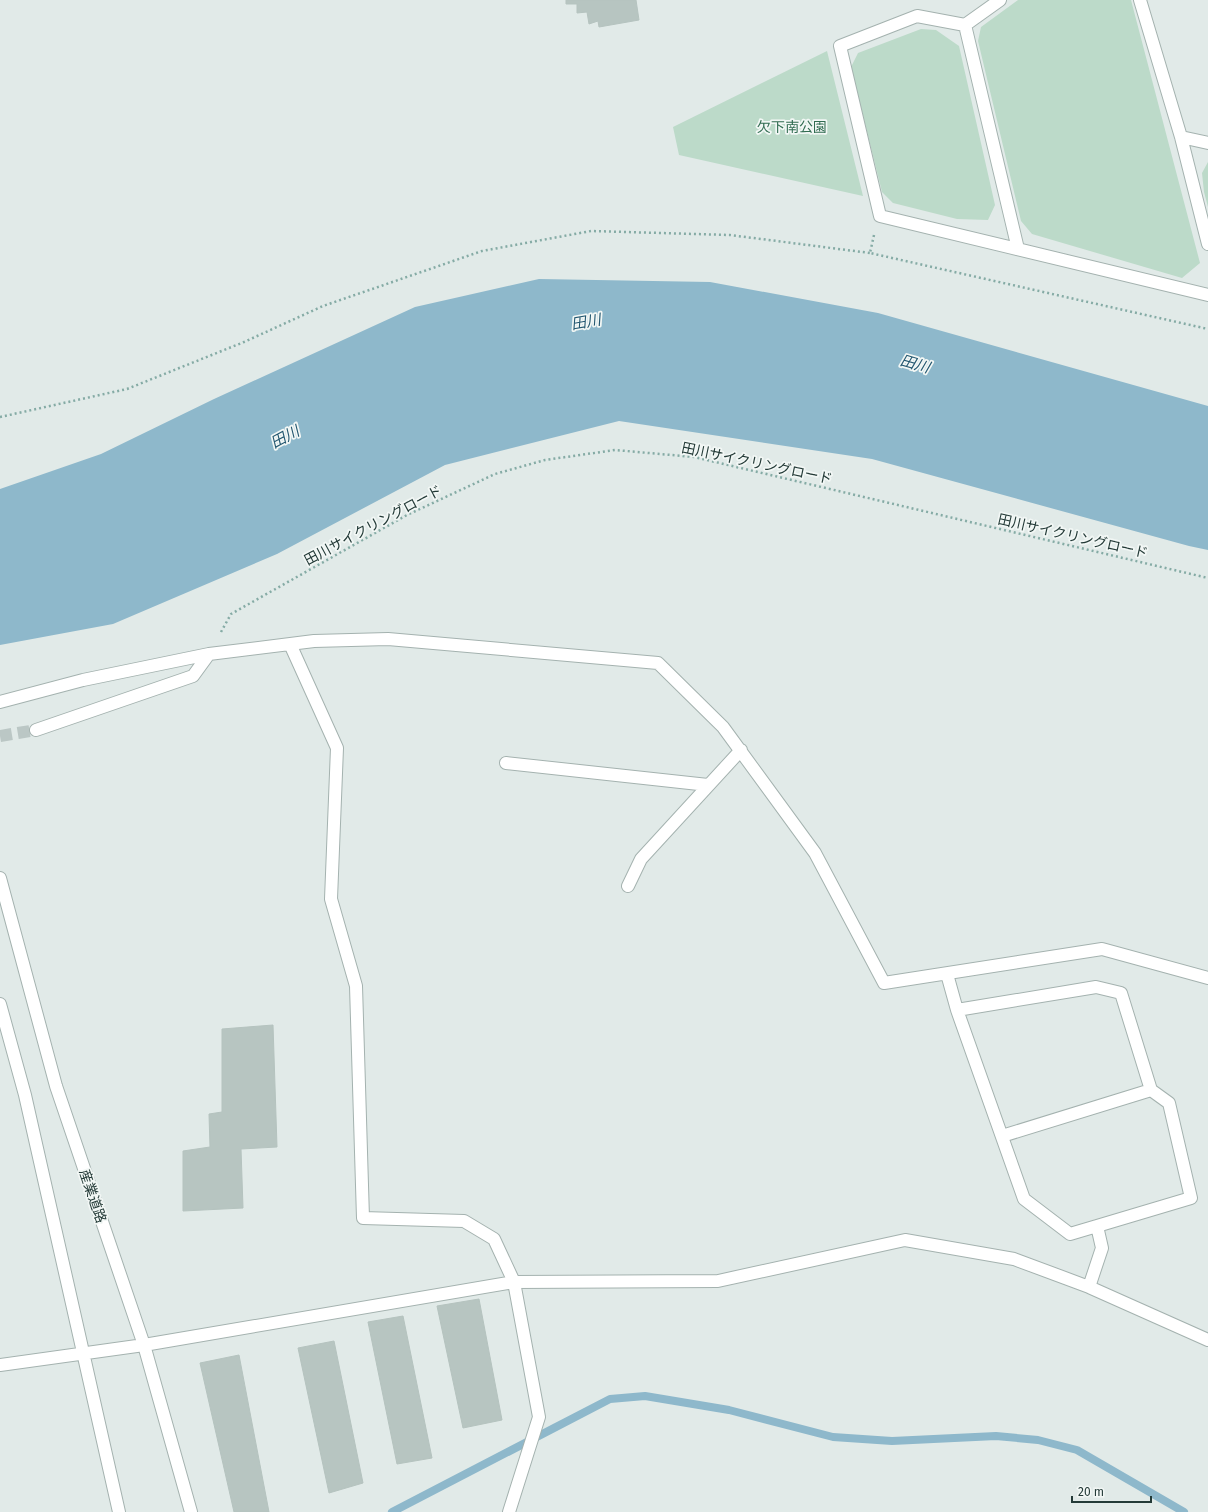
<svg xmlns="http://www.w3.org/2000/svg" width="1208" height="1512" viewBox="0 0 1208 1512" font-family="'Fira Sans','Noto Sans JP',sans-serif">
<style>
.green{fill:#bcdac9}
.water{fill:#8eb8cb}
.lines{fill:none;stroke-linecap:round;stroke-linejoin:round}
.stream{stroke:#8eb8cb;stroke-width:8}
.building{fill:#b7c5c1;stroke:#b5c3bf}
.minor-tunnel{stroke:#bbc7c5;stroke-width:12;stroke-dasharray:12 6;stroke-linecap:butt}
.minor-casing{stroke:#a4b2af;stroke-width:14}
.path{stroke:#85aba5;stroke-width:2.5;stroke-dasharray:2 3;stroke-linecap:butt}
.minor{stroke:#fff;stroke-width:12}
.labels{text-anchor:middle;stroke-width:3.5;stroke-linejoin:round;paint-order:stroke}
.park-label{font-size:14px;fill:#316c51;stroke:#f2f7f5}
.street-label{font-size:14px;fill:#233a37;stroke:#f2f7f5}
.water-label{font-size:15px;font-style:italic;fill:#235770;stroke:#f2f7f5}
</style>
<rect width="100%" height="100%" fill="#e1eae8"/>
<path class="green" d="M1018,0H1131L1200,263L1182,278L1032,234L1021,221L978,41L981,27Z
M921,29L936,30L959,46L995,205L988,220L957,219L893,203L882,192L851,67L858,53Z
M827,51L863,196L679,155L673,127Z
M1208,162V207L1204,192L1202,173Z"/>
<path class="water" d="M539,279L710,282L878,313L1208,406V550L1189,546L872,459L619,421L445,465L277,554L113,624L0,645V489L101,454L214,399L415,307Z"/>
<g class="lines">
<path class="stream" d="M392,1512L610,1399L645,1396L729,1410L833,1437L892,1441L996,1436L1038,1440L1077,1450L1184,1512"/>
</g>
<path class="building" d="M566,0H636L639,20L599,27L598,21L589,24L587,12L577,13V4H566Z
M273,1025L277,1147L241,1149L243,1208L183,1211V1151L210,1147L209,1114L222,1112V1029Z
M479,1299L502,1420L463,1428L437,1306Z
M403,1316L432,1458L397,1464L368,1322Z
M334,1341L363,1483L329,1493L298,1348Z
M239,1355L269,1512H234L200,1363Z"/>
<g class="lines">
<path class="minor-tunnel" d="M0,736L36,730"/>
<defs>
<path id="minor" d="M1000,0L965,25L917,16L840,46L880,216L1208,295
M1140,0L1181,137L1208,244
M965,25L1018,249
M1181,137L1208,143
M290,644L337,748L331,899L356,986L363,1218L464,1221L494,1239L514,1282L539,1417L509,1512
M0,702L83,680L209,654L314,641L388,639L658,663L723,727L815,853L884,983L1102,949L1208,978
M36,730L193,676L209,654
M506,763L708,785
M0,878L56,1086L144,1345L191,1512
M628,886L641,859L741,750
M947,974L957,1010L1024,1199L1070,1234L1097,1226L1102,1248L1089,1287
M0,1004L25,1095L119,1512
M957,1010L1096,987L1121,993L1151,1090
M1002,1136L1151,1090L1169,1103L1191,1198L1097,1226
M0,1365L144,1345L514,1282L718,1281L905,1240L1014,1259L1089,1287L1208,1340"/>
</defs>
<use href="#minor" class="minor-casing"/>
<path class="path" d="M874,235L870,253L1208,329
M0,417L127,389L244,342L323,306L482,251L591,231L730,235L870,253
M221,632L231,614L407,515L495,474L545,460L615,450L694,457L1208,578"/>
<use href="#minor" class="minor"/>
</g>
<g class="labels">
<g class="park-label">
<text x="792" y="132">欠下南公園</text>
</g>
<g class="street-label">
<text transform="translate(757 463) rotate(12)" y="5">田川サイクリングロード</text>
<text transform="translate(373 525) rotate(-28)" y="5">田川サイクリングロード</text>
<text transform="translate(1073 536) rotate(13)" y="5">田川サイクリングロード</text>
<text transform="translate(93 1196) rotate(71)" y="5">産業道路</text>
</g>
<g class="water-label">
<text transform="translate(586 322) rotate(-10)" y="5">田川</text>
<text transform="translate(915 364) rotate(16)" y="5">田川</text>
<text transform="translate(285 437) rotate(-28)" y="5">田川</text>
</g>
</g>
<path d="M1072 1496v6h79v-6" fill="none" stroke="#233a37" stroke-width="2"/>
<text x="1078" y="1496" font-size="12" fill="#233a37" stroke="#f2f7f5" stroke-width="3" paint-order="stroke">20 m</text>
</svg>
